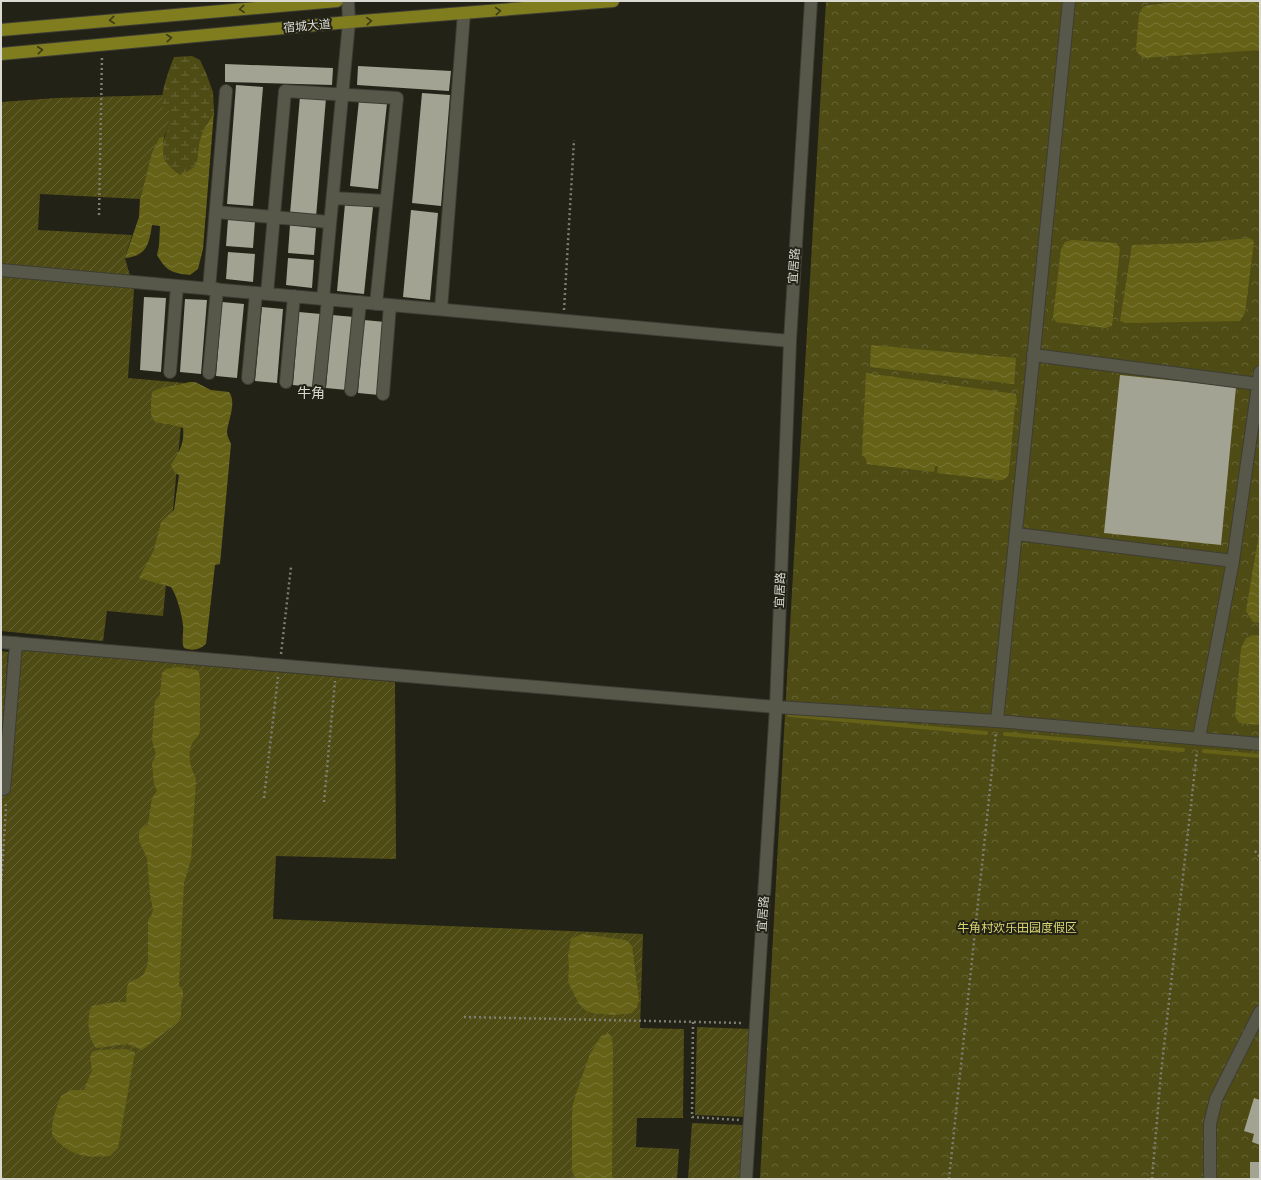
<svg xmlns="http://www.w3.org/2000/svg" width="1261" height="1180" viewBox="0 0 1261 1180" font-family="Lato,'Noto Sans SC',sans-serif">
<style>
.wetland{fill:url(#wetland-marsh)}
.park{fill:url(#park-crowns)}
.garden{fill:url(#garden-furrows)}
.water{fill:url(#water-waves)}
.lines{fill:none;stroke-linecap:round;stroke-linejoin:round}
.stream{stroke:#656217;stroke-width:4}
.building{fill:#a3a393}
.minor-casing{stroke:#3d3d35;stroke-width:14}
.major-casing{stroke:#3d3d35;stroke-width:14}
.path{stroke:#7e7e74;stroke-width:2.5;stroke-dasharray:2 3;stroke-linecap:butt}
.minor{stroke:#58584a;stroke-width:12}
.major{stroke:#807d1e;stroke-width:12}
.oneway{stroke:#3a3918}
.labels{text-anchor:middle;stroke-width:4;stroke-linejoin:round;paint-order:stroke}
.street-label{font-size:12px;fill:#dadad2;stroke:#232216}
.park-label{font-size:12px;fill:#dad671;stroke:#232216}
.quarter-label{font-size:14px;fill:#dadad2;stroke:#232216}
</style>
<defs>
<pattern id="wetland-marsh" width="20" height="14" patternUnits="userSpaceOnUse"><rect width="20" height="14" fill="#4e4c14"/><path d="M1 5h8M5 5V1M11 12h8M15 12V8" fill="none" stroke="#676535"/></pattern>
<pattern id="park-crowns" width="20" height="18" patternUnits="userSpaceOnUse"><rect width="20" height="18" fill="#4e4c14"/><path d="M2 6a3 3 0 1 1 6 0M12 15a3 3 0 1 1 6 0" fill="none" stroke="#676535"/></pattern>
<pattern id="garden-furrows" width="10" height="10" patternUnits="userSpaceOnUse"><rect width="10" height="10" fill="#4e4c14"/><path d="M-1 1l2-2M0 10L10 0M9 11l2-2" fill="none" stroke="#676535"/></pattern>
<pattern id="water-waves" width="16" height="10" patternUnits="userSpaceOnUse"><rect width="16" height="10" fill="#656217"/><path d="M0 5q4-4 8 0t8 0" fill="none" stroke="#7a7838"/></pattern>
</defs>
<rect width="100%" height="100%" fill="#232216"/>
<path class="wetland" d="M192,56L200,60L206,73L213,92L214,111L207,124L197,163L189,172L180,176C176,173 170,169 168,165C160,154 162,140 168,129C166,122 163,114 162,107C161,91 168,72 174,57Z"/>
<path class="park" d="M826,1H1260V1179H760L786,696Z"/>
<path class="garden" d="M163,95L162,107L169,109L168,129L164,136L159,138L152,152L140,199L40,194L38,230L132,235L125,258L134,290L128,378L185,383L163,616L107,611L103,641L1,631V102L56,98Z
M20,650L395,682L396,859L276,856L273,919L643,934L640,1028L684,1029L683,1118H637L636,1147L679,1149L677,1179H1V795H4Z
M1,651L8,652L3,724H1Z
M697,1027L751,1029L746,1117L695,1115Z
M692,1123L744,1125L741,1179H688Z"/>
<path class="water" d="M1189,1H1260V50L1143,58L1136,51L1139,14L1143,7L1150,5Z
M214,111L203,249L198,269L190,275C172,273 166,271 157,255L159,246L160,226L152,225C149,244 147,256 125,258L139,217L140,199L152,152L159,138L164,136C162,157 162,162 180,175C204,166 195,156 201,137C204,128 210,120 214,111Z
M1250,238L1254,241L1245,313L1240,321L1126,323L1120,321L1132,245L1198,243Z
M1072,240L1116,243L1120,248L1112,326L1105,328L1056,322L1053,317L1061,249L1065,242Z
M871,345L1016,358L1014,384L870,367Z
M866,373L1016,394L1017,403L1015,405L1009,473C1007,479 1003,481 997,480L937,473L938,466H935L934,472L867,464L866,459L862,454Z
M189,382H195L211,390L229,392C237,403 228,420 227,432C227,436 230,441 231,444L220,564L215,565L206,644C199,650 193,651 184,648C181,641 184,633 183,625C182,615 177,596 171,587L139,578L154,550L161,522L174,510L179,475L175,473L171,465C178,453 185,444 183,428C155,417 148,434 152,392C164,385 176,387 189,382Z
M1260,528V623L1253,622L1246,611Z
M1253,635L1260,636V725L1239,723L1235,716L1241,648L1246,638Z
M178,667L197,670L199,673L200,680V732C198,737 196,738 193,742C186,753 191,769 196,779L191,860L184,883L179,985L183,991V998L181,1004V1016L178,1022L142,1050L127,1044L96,1048C88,1039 86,1016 92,1006L115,1002H126L127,987L129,982L139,978L144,974L148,963V920L152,914L153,909L150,895L147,858L139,841V834L140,830L148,824L152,798L157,791L154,784L152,763L156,755L152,740L155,701L160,695L162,673L166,669Z
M582,934L626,940L632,946L639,1000L637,1007L632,1013L614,1015L592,1013L585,1010L579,1004L568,982L569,967L568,956L571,939Z
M608,1033L612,1037L613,1051L612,1179H576L572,1171V1116L573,1104L577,1091L590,1054L601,1036Z
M126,1049L135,1052L118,1148L110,1156C87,1157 77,1158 59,1143C56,1140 53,1138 52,1133C51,1121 57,1107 61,1096L71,1090H84L92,1070L90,1058L92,1052L99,1050Z"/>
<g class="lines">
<path class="stream" d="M789,715L986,733
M1005,734L1183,750
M1204,751L1260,756"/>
</g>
<path class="building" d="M225,64L333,68L332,85L225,82Z
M358,66L451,71L449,91L357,85Z
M236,85L263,87L253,206L227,204Z
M422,93L450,95L441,206L412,203Z
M300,96L326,98L316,217L290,214Z
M359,100L387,103L378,189L350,186Z
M345,204L373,207L364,294L337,291Z
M411,210L438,213L430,300L403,297Z
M228,219L255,221L253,248L226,246Z
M290,225L316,228L314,255L288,253Z
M228,252L255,254L253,282L226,279Z
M288,258L314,260L312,288L286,285Z
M144,297L166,298L161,372L140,370Z
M185,299L207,300L201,374L180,372Z
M222,302L244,304L237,378L216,376Z
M262,307L283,309L277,383L255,381Z
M299,312L321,314L314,387L293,385Z
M332,315L354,317L347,390L326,388Z
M364,320L385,322L379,395L358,393Z
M1120,375L1236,387L1221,545L1104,533Z
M1254,1098L1260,1100V1145L1252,1142L1254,1134L1244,1131Z
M1250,1162H1260V1179H1250Z"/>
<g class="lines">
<defs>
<path id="minor" d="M333,198L386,201
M216,212L329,222
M1,270L790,341
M209,289L226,91
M267,294L285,91L397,98L376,304
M323,299L349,22L348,1
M441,309L464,13
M1033,355L1258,384
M170,372L177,286
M209,373L217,289
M248,378L256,293
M286,382L294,296
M319,386L328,299
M351,390L360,302
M383,394L390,305
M1016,534L1233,561
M1,642L776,707L997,721L1260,744
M997,721L1069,1
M1199,738L1233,561L1260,372
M4,789L16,643
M746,1179L776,707L790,341L811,1
M1210,1179V1124L1216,1099L1260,1012"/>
<path id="major" d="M1,30L337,1
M1,54L349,22L613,1"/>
</defs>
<use href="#minor" class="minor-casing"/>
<use href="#major" class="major-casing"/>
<path class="path" d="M99,215L102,56
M564,310L574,140
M281,654L291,567
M264,798L278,677
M324,802L335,681
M1255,851L1260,857
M1,886L6,808L5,801
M464,1017L744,1023
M693,1022L692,1117L739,1120
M949,1179L996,732
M1152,1179L1161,1073L1197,751"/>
<use href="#minor" class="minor"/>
<use href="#major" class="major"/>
</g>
<defs><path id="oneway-chevron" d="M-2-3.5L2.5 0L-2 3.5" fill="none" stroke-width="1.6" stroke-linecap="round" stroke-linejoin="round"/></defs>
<g class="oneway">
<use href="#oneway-chevron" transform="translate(242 9) rotate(175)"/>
<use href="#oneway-chevron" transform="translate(498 11) rotate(-5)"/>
<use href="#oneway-chevron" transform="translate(112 20) rotate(175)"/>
<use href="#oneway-chevron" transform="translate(369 21) rotate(-4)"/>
<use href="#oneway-chevron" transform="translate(169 38) rotate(-5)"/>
<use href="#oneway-chevron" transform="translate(40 50) rotate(-6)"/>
</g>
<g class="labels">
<g class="street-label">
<text transform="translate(307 26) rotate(-5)" y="4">宿城大道</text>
<text transform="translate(794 266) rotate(-86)" y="4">宜居路</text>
<text transform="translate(780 590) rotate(-88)" y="4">宜居路</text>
<text transform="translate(763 914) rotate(-86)" y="4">宜居路</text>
</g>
<g class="park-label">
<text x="1017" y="932">牛角村欢乐田园度假区</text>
</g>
<g class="quarter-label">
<text x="311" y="398">牛角</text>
</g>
</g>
<rect width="1261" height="1180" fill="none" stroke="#dadad2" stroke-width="4"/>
</svg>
